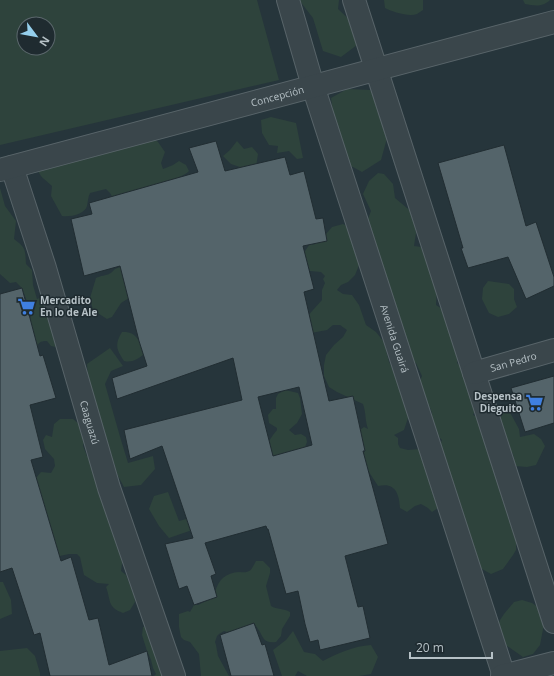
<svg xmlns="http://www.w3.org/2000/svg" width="554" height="676" viewBox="0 0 554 676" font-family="'Open Sans',sans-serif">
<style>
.green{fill:#2e433c;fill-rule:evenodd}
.building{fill:#54646a;stroke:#212d32;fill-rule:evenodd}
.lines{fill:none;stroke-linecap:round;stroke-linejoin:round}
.street-casing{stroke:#586469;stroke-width:24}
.street{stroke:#3a464b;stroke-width:22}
.labels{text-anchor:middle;stroke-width:3;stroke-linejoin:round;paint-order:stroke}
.street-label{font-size:10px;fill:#b6c1c6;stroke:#1f2b30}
.poi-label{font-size:10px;font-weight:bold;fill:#b6c1c6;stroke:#1f2b30;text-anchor:start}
</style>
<rect width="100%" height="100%" fill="#26353b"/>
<path class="green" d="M0,0H257L279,80L0,145ZM24,24H48V48H24Z
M299,0H339L338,9L353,23L357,45L341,57L323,51L313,18Z
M384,0H423V10C421,11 419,13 417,14C409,17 393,12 385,8Z
M523,0H550C543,7 535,6 525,4Z
M347,89L370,90L379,105L389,131L381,160L362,172L351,166L341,147L334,119L331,98Z
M271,117L296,123L303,158L297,159L289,151L277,153L278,146L269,145L262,133L261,120Z
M153,138L158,142L165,152L161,163L163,169L173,165L179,161L186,165L189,171C184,176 179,176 174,181L171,180L167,183L113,198L110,193L106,189L90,193C88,197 88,201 87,206C84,215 70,217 62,216L51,196L52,186C45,179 40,178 37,168Z
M237,141L244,149L252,147L258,154L256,167L245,177L240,167L231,164L223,156L230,150Z
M378,173L384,174L393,184L395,198L413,213L416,233L414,246L421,247L423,253L430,257L437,287L436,305L448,313L459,350L457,363L473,379L477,406L473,415L478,417L494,455L491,463L498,470L516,532V550L513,555L503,569L491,574L482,569L471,560L437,451L442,440C436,434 429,422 432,413L430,408L427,404L419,383L422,376L416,363L410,360L400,323L399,316L366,224L371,211L363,194L369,181Z
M0,188L5,206L16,221L14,239C26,248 25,249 26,264L32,270L33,285L37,299L42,297L48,302L44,314L52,318L61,341L56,347L51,346L47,341C38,341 41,343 35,347L30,320L31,312L22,288L16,282L10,283L0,274Z
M343,224L351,228L360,263L355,275L348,282L341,285L337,290L343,294L352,295L359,305L366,325L376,332L384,342L389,362L393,369L409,415L404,430L394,435L398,438V444L400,448L408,450L420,449L438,501V508L432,512L428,508L421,504L415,506L407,512L400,508C399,493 395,482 378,486L360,458L365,451L360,430L364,427L368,429C365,421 366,412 363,404L337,392L329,387L324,376V365L326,355L334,345L343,337L347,330L340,325H333L327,330L311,333L304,320L322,300V290L325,283L323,279L325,276L321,272L310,271L307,263L302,256L309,245L315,244L323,239L326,234L332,227Z
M121,267L129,298L121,303L112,317L107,319L93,310L90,298L96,278C100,276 107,275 109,274C116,270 112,269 121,267Z
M488,281L509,284L514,289V299L517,307L509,314L498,317L489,313L482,299L483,288Z
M122,332C137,331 140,342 144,354C138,359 132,363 124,361C117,350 114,345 122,332Z
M110,348L123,366L111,371L105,384L121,440L128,463L153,456L155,469L141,485L124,487L118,476L88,379L87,364Z
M285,390L298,393L300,398L302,414L297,423L289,430L295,435L301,434L306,437L307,442L305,447L288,453L272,456L269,441L273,435L277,430V428L269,423L268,415L273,409H276V398L278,394Z
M507,407L519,429L520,437L534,434L541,439L545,446L536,465L527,467L515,466L513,454L502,439L499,420Z
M60,419H73L79,424L85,438L83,446L87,456L102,457L126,556L122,564L121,571L126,575L134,595L135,602L130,610L123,613C107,607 111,600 106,587L109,584L97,583L84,575L80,557L77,554H69L50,558L35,486L36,478L41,472L51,473L55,466L54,459L45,449L43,440L46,435L52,437L54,424Z
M168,492L179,521L201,515L198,528L169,538L159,526L149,509L154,496Z
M256,561H263L270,568V573L266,586L271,606C277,610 284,608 290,612V616L282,629L281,636L276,642C265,643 264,640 260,632C258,629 256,626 254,623L248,625L245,628L227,632L224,631L219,634L217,636L215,642L216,645L218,656L229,676H201L199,654L190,642L184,640L181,637L179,627V614L188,611L190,612L194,605H198L204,602L209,600L211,596L215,593C218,579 226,573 239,572C242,572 246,573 249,571C252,570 254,564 256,561Z
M0,582H3L11,600L12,614L0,619Z
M522,600L532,603L541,609L545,619L540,645L533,654L523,657L500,641L496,629L500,620L504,614L514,602Z
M149,626L181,676H154L156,674L153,668L151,660L147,651L142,635L143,627Z
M293,631L304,652L315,654L323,661C338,653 354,646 371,645L378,657L371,674L359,676H307L298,671L295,676H282L273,650L286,640Z
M27,648L35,656L40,673V676H0V651Z"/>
<path class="building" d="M216,141L225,171L285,157L290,175L304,171L316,219L323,218L327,241L303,246L314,289L304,292L329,401L353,396L365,451H363L388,544L345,556L358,607L363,606L370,638L320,650L318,640L310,642L305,624L298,591L286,594L268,529H267L266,526L205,543L216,574L211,576L217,597L194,605L187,586L179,589L165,544L193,538L162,446L130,459L124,430L242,400L233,358L117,399L112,378L147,366L139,341L120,266L84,276L71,219L92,214L89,203L198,172L189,148ZM299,387L312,445L273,456L258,397Z
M504,145L526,226L536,222L554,277V286L526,299L508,257L468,268L461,248H463L438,163Z
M22,288L40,356L43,355L56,398L30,405L43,457L31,460L61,561L71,557L89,620L98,618L109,665L147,651L152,676H50L40,633L34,635L12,568L0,572V294Z
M554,376V423L525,432L511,388Z
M254,623L262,645L265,644L274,676H231L220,635Z"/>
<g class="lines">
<defs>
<g id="street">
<path id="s1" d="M288,0L313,86L504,676"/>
<path d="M354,0L554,622"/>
<path id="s2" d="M12,167L45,268L109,488L174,676"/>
<path id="s3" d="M0,170L554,22"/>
<path id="s4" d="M474,373L554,350"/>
<path d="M502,676L554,663"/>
</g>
</defs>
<use href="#street" class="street-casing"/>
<use href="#street" class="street"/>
</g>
<defs>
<symbol id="supermarket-bare" viewBox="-9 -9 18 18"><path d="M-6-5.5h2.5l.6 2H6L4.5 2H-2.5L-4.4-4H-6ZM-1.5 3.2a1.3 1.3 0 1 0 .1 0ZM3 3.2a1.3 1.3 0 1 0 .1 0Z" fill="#3f7fe0" stroke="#1f2b30" stroke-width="2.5" paint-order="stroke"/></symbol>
</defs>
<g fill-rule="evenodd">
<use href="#supermarket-bare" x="14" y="294" width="25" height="25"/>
<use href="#supermarket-bare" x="522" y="390" width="25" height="25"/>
</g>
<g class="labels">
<g class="street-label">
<text dy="4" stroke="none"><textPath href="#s3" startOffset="287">Concepción</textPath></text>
<text dy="4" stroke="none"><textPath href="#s1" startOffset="355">Avenida Guairá</textPath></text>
<text dy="4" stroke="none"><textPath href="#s4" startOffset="41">San Pedro</textPath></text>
<text dy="4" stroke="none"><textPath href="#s2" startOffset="267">Caaguazú</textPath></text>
</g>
<g class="poi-label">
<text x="40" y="304">Mercadito<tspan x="40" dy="12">En lo de Ale</tspan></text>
<text x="522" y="400" text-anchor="end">Despensa<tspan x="522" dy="12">Dieguito</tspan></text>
</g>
</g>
<g transform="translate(36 36) rotate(122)"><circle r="19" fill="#1f2b30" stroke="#5b676c"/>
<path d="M0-3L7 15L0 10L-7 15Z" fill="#95cfec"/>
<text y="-6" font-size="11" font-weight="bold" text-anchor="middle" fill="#b6c1c6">N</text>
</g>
<path d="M410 652v6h82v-6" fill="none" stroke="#b6c1c6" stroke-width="2"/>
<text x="416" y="652" font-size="12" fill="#b6c1c6" stroke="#1f2b30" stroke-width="3" paint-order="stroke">20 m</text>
</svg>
